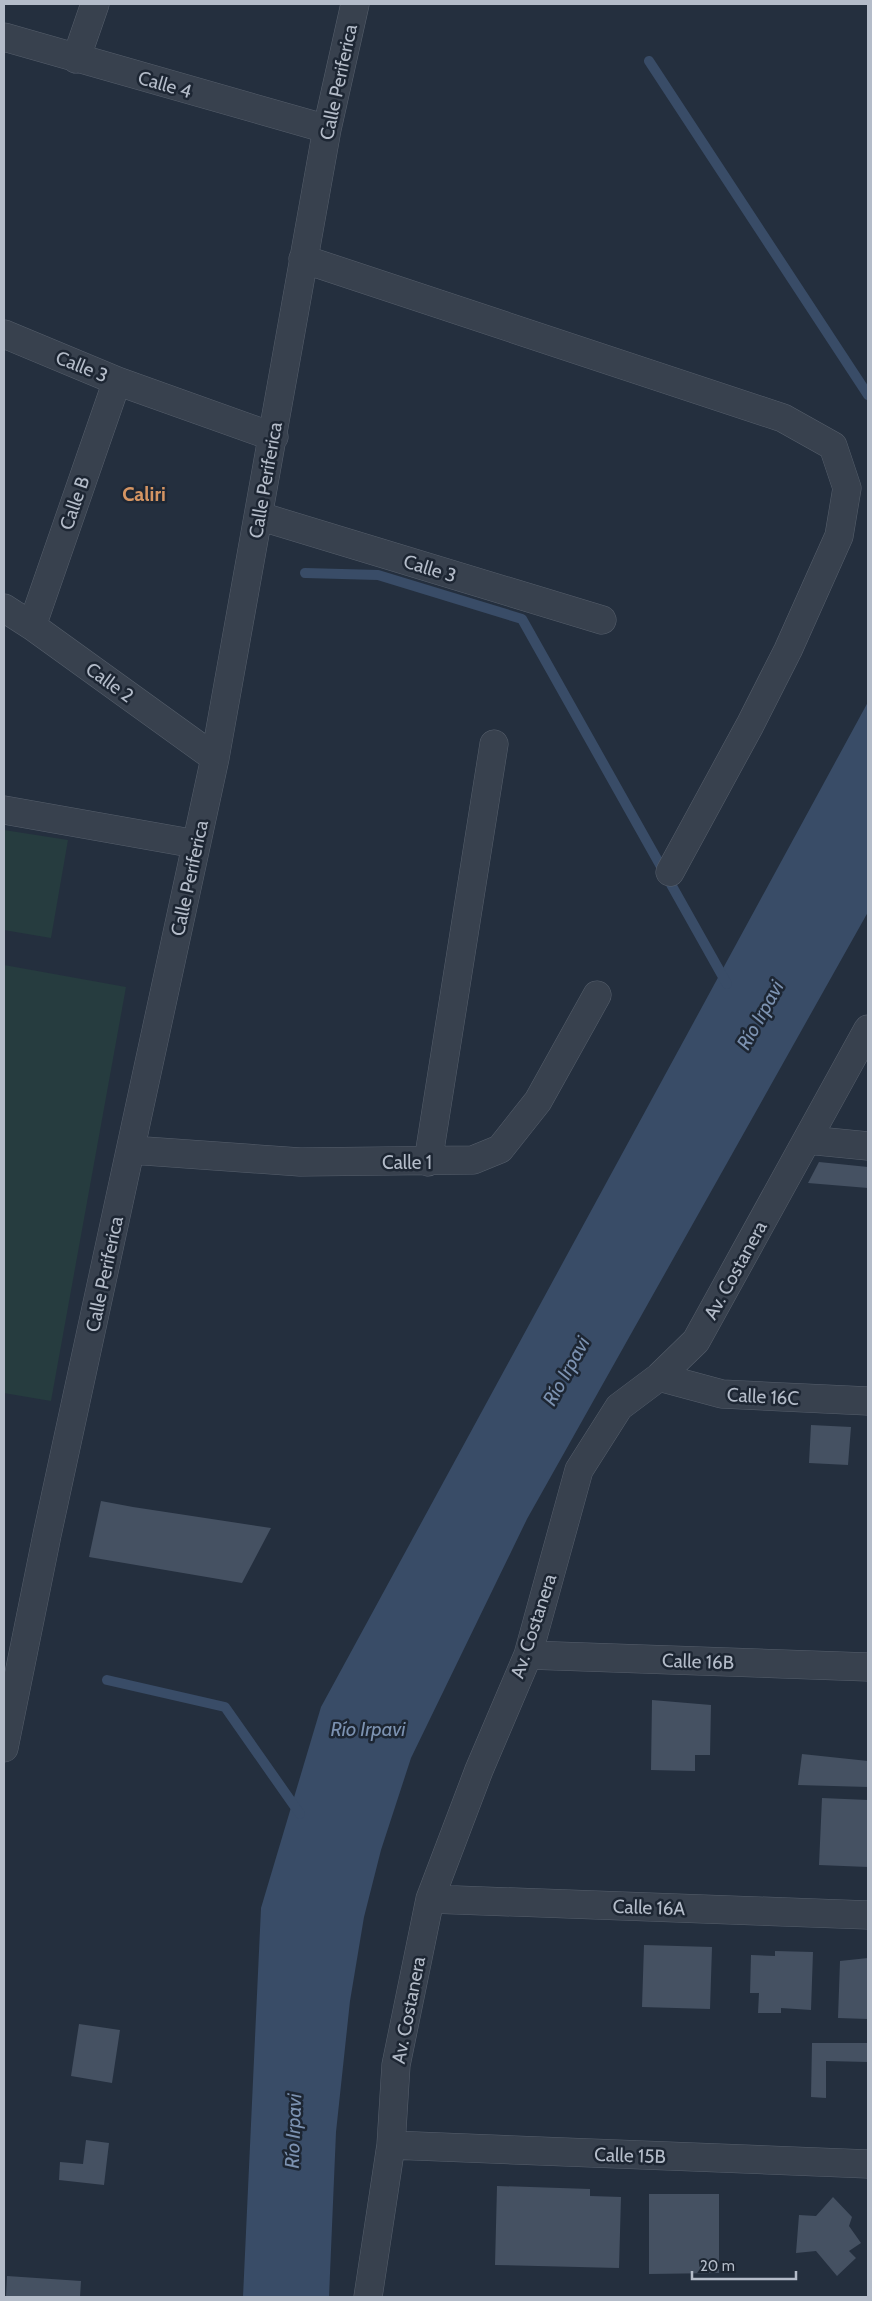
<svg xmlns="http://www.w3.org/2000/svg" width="872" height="2301" viewBox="0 0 872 2301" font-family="Cabin,sans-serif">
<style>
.green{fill:#263c3f}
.water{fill:#394c67}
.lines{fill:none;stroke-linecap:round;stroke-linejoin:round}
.stream{stroke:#394c67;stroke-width:10}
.building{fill:#455162}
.minor-casing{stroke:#565f6c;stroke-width:29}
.minor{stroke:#38414e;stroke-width:28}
.labels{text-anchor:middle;stroke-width:5;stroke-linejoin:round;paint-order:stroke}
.street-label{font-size:19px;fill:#b4bcc9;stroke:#1d2633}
.neighbourhood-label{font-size:20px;font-weight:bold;fill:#d59563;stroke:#1d2633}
.water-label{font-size:20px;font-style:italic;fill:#7c92b1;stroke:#1d2633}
</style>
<rect width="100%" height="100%" fill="#242f3e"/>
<path class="green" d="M4,830L68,840L51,938L4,930Z
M4,965L126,987L51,1401L4,1393Z"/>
<path class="water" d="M868,702V912L527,1519L411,1758L381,1850L364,1917L350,2001L336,2132L329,2297H243L261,1908L321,1707Z"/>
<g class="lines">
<path class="stream" d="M649,61L868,395
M305,573L378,575L522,619L727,984
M107,1680L225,1707L300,1814"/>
</g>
<path class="building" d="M819,1162L868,1167V1188L808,1183Z
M811,1425L851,1427L848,1465L809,1463Z
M101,1501L133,1507L271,1528L242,1583L89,1557Z
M652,1700L711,1705L710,1755H695V1771L651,1770Z
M802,1754L868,1761V1787L798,1785Z
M822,1798L868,1800V1867L819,1865Z
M644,1945L712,1947L710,2009L642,2007Z
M775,1951L813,1952L811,2010L781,2008V2013H758L759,1993H750L751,1955L775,1956Z
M868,1958V2019L838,2018L840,1961Z
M79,2024L120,2030L112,2083L71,2076Z
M812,2043H868V2062L826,2061V2098L811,2097Z
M86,2140L109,2143L104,2185L59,2180L60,2162L83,2164Z
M497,2186L590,2189V2196L621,2197L619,2268L495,2265Z
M649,2194H719V2273L649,2274Z
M833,2197L852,2217L849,2226L861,2243L849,2251L856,2258L837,2276L816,2251L796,2253L799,2215L816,2216Z
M7,2276L81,2281L80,2297H6Z"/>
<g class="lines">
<defs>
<path id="minor" d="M4,37L327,129
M76,59L95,4
M303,259L783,418L833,446L847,488L839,536L788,650L750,725L670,872
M4,334L117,381L274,437
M259,516L602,620
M4,608L32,626L215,758
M32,626L117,381
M4,810L196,844
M807,1140L868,1146
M131,1150L300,1162L473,1160L500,1149L538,1101L597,995
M428,1162L494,744
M659,1377L722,1394L868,1401
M528,1655L868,1667
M4,1748L47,1535L215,758L327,129L355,4
M430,1899L868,1915
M391,2145L868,2164
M368,2297L391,2145L396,2065L430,1899L479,1770L528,1655L579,1470L619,1407L659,1377L696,1341L868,1029"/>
</defs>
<use href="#minor" class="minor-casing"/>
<use href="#minor" class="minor"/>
</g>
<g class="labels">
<g class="street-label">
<text transform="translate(338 82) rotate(-78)" y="7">Calle Periferica</text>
<text transform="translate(165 84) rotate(16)" y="7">Calle 4</text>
<text transform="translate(82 366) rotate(22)" y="7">Calle 3</text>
<text transform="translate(265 480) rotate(-80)" y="7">Calle Periferica</text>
<text transform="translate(74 503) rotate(-71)" y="7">Calle B</text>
<text transform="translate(430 568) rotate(17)" y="7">Calle 3</text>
<text transform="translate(110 682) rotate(36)" y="7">Calle 2</text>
<text transform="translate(189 878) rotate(-78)" y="7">Calle Periferica</text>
<text x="407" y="1169">Calle 1</text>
<text transform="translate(735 1270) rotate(-61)" y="7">Av. Costanera</text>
<text transform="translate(104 1274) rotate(-78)" y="7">Calle Periferica</text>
<text transform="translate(763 1396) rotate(3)" y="7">Calle 16C</text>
<text transform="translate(533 1626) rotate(-72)" y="7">Av. Costanera</text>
<text transform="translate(698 1661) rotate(2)" y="7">Calle 16B</text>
<text transform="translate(649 1907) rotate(2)" y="7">Calle 16A</text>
<text transform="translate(408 2010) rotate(-79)" y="7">Av. Costanera</text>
<text transform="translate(630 2155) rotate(2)" y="7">Calle 15B</text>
</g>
<g class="neighbourhood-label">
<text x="144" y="501">Caliri</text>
</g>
<g class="water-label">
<text transform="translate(760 1015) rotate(-61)" y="7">Río Irpavi</text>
<text transform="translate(566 1371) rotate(-61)" y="7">Río Irpavi</text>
<text x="368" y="1736">Río Irpavi</text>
<text transform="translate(293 2131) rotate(-88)" y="7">Río Irpavi</text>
</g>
</g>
<rect width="872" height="2301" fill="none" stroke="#b4bcc9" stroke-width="10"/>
<path d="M692 2271v8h104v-8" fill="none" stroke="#b4bcc9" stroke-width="2.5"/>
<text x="700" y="2271" font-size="15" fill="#b4bcc9" stroke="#1d2633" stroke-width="4" paint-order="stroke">20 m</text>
</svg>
